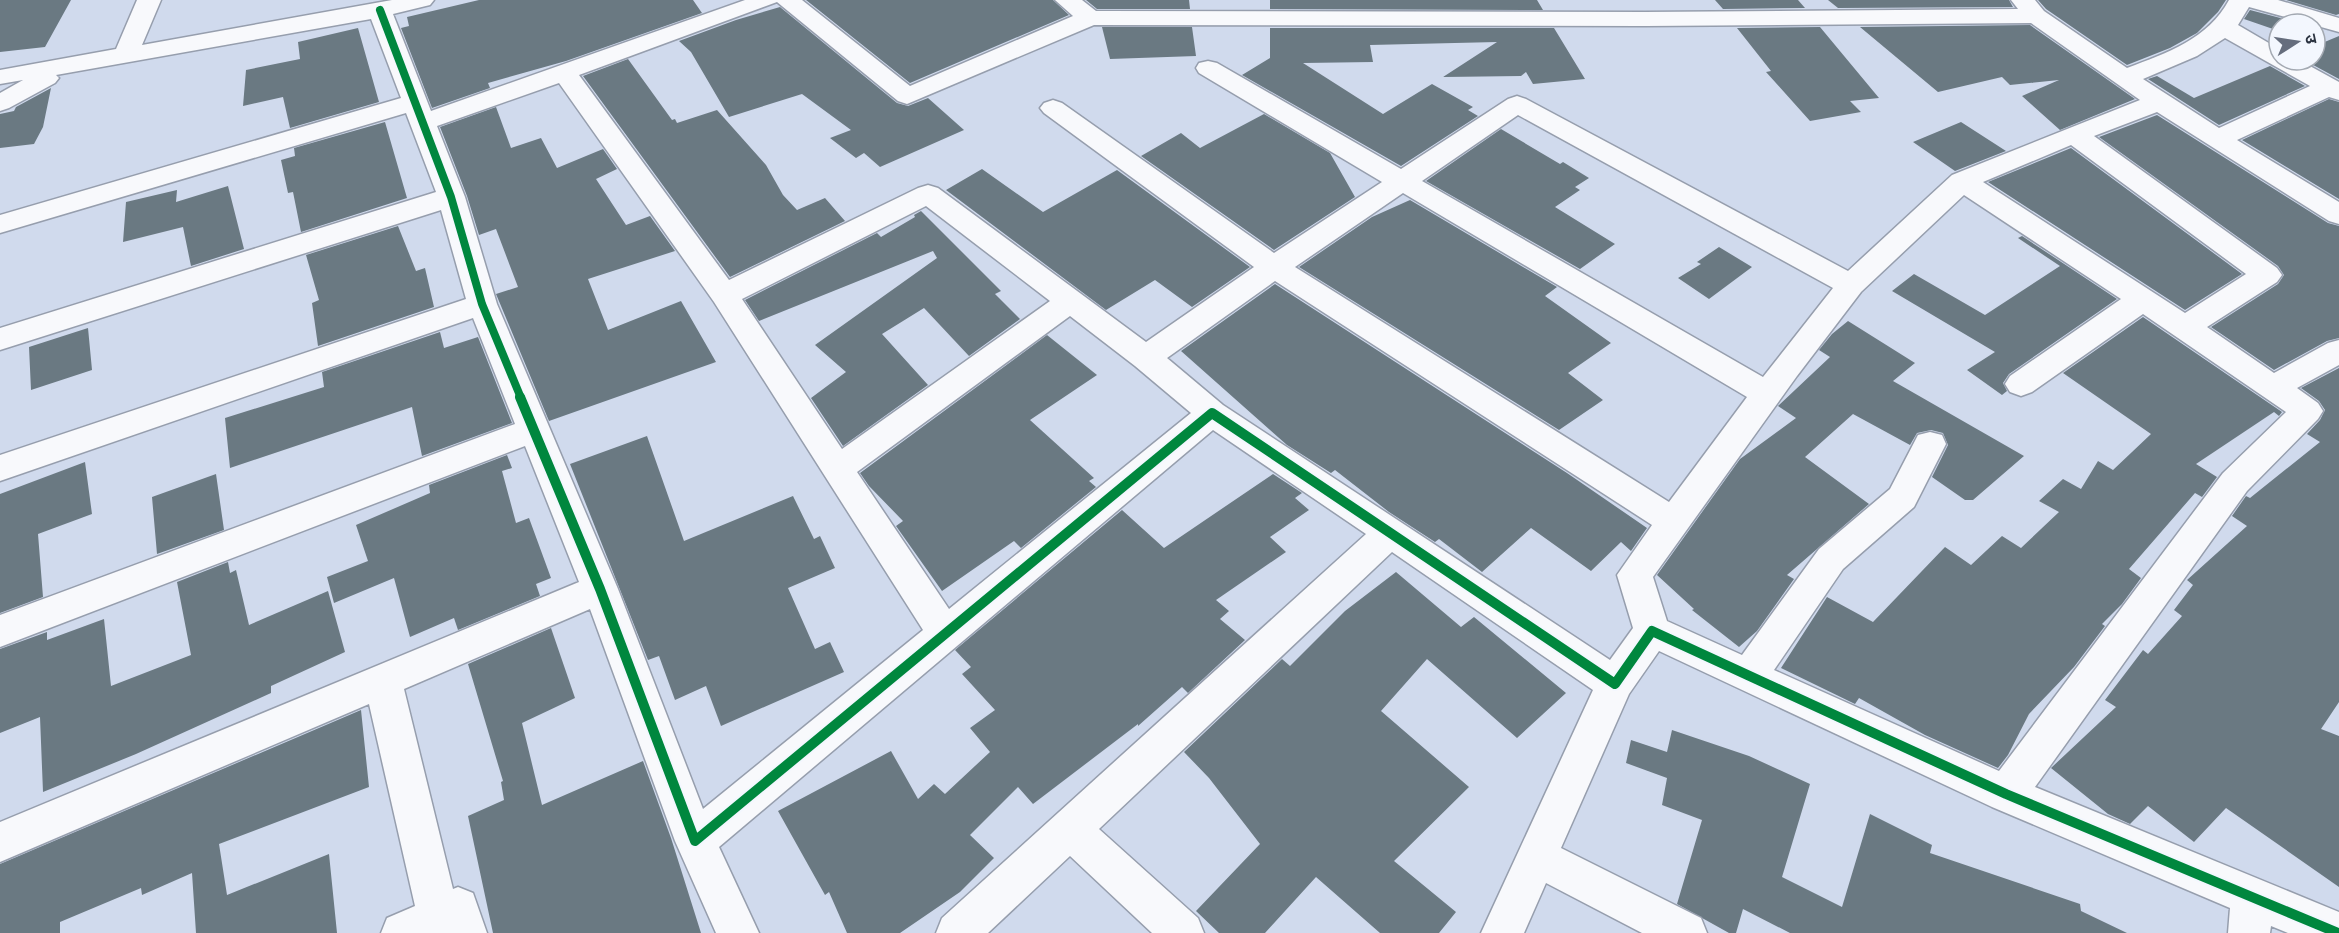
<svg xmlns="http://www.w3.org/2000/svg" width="2339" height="933" viewBox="0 0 2339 933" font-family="'Roboto Condensed','Noto Sans Devanagari',sans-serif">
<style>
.building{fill:#6a7982}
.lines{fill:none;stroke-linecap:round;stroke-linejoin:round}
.street-casing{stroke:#969ead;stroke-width:3}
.street{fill:#f8f9fc;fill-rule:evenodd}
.cycleway-far1-casing{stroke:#f3f7fe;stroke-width:10}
.cycleway-casing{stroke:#f3f7fe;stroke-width:14}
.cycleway-far1{stroke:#00873e;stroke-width:8}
.cycleway{stroke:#00873e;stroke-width:10}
</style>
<rect width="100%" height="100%" fill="#d0daed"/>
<path class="building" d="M0,0H71L45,47L0,52Z
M479,0H693L702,13L566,61L488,83L490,88L432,108L401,28L409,26L407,17Z
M806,0H1053L1069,15L910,83Z
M1086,0H1189L1190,9H1097Z
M1270,0H1537L1543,10L1270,9Z
M1715,0H1798L1805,8L1723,9Z
M1828,0H2009L2013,7L1838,8Z
M2038,0H2226L2218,12L2197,33L2170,48L2127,65L2046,9Z
M2286,0H2339V14L2336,15Z
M780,7L897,103L908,106L928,98L964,130L880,167L864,153L856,158L830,138L851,130L802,94L729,117L691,52L679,41L736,20Z
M2250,10L2299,23L2279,24V28L2273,29L2244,19Z
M2030,25L2135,99L2060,130L2022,96L2059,80L2010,85L2002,77L1938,92L1860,27Z
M1102,27H1192L1196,56L1110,59Z
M1820,27L1879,98L1850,101L1861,112L1810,121L1766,72L1771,71L1737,28Z
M358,28L379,102L290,128L283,97L243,106L246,70L300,59L298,42Z
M1270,28H1554L1585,79L1533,84L1526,72L1521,76L1443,77L1497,42L1370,45L1373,62L1303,63L1383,114L1432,84L1473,107L1468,110L1478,116L1401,166L1242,75L1270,58Z
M2339,36V79L2304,60H2315V46Z
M628,59L672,120L675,119L677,123L717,110L766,165L783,195L797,210L825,198L845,221L730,277L583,76Z
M2270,66L2305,86L2219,125L2148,79L2157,76L2194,98Z
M51,88L43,127L34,144L0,148V114L14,111L16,107Z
M2329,99L2339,102V199L2242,140Z
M496,107L511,148L541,138L557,168L603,149L617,169L596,179L626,225L650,216L675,251L588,279L608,330L681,301L716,362L549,421L496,294L518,287L496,229L479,235L467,196L440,127Z
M1264,114L1330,153L1355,197L1274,250L1141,156L1181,133L1200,148Z
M2157,115L2328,223L2339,226V338L2327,341L2274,370L2211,327L2278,284L2284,275L2278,266L2099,137Z
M385,122L407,198L301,232L293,192L288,193L281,160L295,156L294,148Z
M1961,122L2006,151L1955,171L1913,142Z
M1501,129L1560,164L1563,162L1589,178L1575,187L1580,190L1555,207L1615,244L1580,269L1426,181Z
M2071,148L2242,274L2185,310L1988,182Z
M982,169L1043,212L1117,170L1250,267L1192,307L1155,280L1106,310L946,190Z
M228,186L244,249L191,266L183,227L123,242L126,202L177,190L176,202Z
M1410,200L1557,287L1545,296L1611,343L1568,373L1603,400L1559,430L1299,267L1372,217Z
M921,211L1001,291L995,294L1020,319L969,356L924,308L882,334L928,385L843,446L811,398L846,372L815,345L937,258L933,251L759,321L745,300L877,233L881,237L915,217L914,215Z
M398,226L416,271L425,268L434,307L318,346L312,303L319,300L306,255Z
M2022,236L2117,299L2009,374L2003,383L2007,391L2002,395L1967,370L1995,352L1892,291L1914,274L1985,315L2060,266L2018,238Z
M1719,247L1752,267L1709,299L1678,278L1701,264L1697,262Z
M1275,284L1567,473L1647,528L1631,551L1621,542L1591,571L1531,528L1482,572L1439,539L1435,542L1389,512L1335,470L1331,473L1287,445L1181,351Z
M2143,317L2282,412L2279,416L2274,412L2196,464L2217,477L2202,497L2195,493L2129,569L2141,578L2122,604L2102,624L2105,626L2074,667L2029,714L2008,755L1998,768L1925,735L1859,698L1855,704L1781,668L1827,597L1873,622L1945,547L1971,565L2002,536L2021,548L2059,512L2039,501L2063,479L2081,489L2098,461L2113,470L2151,434L2063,373Z
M1848,321L1915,363L1893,381L2024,456L1973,500H1965L1932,477L1948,445L1943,433L1931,430L1917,433L1910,445L1853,414L1805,457L1869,504L1787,575L1794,579L1757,631L1739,647L1692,610L1694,609L1657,575L1740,459L1796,418L1778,406L1830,357L1819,350L1832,334Z
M88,328L92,370L31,390L29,347Z
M440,332L444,348L478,337L512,423L422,456L412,407L230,468L225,418L324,387L322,372Z
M1047,335L1097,375L1030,420L1094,478L1089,481L1096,487L1021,548L1014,541L942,591L896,526L903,521L869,486L860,473Z
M2339,368V702L2321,729L2339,736V887L2226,808L2194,842L2148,806L2130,824L2108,814L2051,768L2116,707L2105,700L2143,650L2148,654L2182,616L2174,610L2193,585L2187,580L2247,526L2232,516L2246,496L2250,498L2320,442L2307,434L2320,420L2325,410L2319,401L2301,388Z
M647,436L684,541L793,496L814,539L820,536L835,568L788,588L815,649L830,642L844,672L721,726L706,686L675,700L659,656L648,660L570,464Z
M507,455L512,468L502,471L516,523L529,518L551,578L536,584L540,596L458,630L454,618L410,637L394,578L334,603L327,577L368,561L356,525L430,493L429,485Z
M85,462L92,514L38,534L43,597L0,613V494Z
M216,474L224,530L157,554L152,497Z
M1273,474L1302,493L1295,498L1309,510L1270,537L1286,552L1216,600L1229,611L1220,619L1245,640L1188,693L1182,687L1138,726V724L1033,804L1018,787L970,835L994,858L960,892L900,933H847L829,892L825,895L778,811L891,751L918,799L934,784L945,794L990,752L970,728L995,710L962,674L971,667L955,650L1122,510L1164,548Z
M228,562L230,573L236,570L249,625L328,591L345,652L271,686V693L136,754L43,792L40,717L0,733V649L47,632V640L104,619L111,686L191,655L177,582Z
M1396,572L1461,627L1474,617L1566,693L1517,738L1427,659L1381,711L1469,787L1394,861L1456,912L1439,933H1380L1316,877L1265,933H1219L1196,911L1260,844L1209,778L1184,752L1282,659L1290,666L1345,611Z
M551,628L575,698L522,723L542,805L643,761L671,838L701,933H493L468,816L504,800L501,782L503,781L468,664Z
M361,710L369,787L219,844L227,895L329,854L337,933H196L192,873L142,895L141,888L60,922V933H0V864Z
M1672,730L1749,756L1810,784L1782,877L1842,907L1870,814L1932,845L1930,853L2080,904L2081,911L2127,933H1790L1743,909L1736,933H1729L1677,904L1702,820L1662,805L1667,778L1626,763L1631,740L1667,752Z"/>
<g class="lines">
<defs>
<path id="street" d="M137,0H161L142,45L392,0H434L430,5L393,14L431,111L745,0H802L910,86L1073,16L1055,0H1082L1096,11L1645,12L2018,9L2011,0H2035L2044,11L2127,68C2167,53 2208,39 2229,0H2278L2339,18V32L2249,7L2238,25L2279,49V60H2299L2339,82V100L2329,97L2237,140L2339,202V224L2329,221L2157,112L2094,136L2277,268L2282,275L2277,282L2207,327L2274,373L2328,343L2339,340V365L2297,388L2318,403L2323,411L2318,419L2247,491L2035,787L2339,912V933H2288L2271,926L2270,933H2228L2230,908L1992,807L1659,651L1629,694L1561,848L1701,918L1707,933H1642L1546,883L1524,933H1481L1593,690L1392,552L1099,829L1198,918L1204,933H1152L1070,856L988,933H936L942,918L1366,534L1213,430L719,847L759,933H716L675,841L590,609L404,689L453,889L458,887L473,893L487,933H381L387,918L415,906L369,704L0,862V822L579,582L525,446L0,647V615L515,424L473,318L0,481V455L466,299L441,210L0,350V328L436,192L406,113L0,233V215L401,98L371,19L56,75L59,78L55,83L9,108L0,111V93L23,80L0,84V70L116,49ZM777,2L898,101L907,104L1094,25L1645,26L2031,23L2140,100L1952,175L1848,271L1526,99L1517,96L1508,99L1401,169L1217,63L1208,61L1199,63L1196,68L1199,73L1382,182L1274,253L1062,103L1053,100L1044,103L1040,108L1044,113L1254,267L1146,342L938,188L928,185L918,188L729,280L579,75ZM2225,38L2310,86L2219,128L2143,79L2197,56ZM559,83L714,302L923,630L703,809L618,589L497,304L465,197L437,126ZM1518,115L1833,288L1763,377L1422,181ZM2071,145L2246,274L2185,313L1983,182ZM1403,193L1747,397L1669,502L1295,267ZM1964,195L2121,299L2010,376L2005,384L2010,392L2021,396L2032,392L2143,314L2286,412L2223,473L1999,771L1774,670L1843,569L1914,507L1946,444L1942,435L1930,432L1918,435L1890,489L1819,549L1742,655L1667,621L1653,577L1797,376L1861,292ZM926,206L1050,301L842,449L742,299ZM1275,281L1652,525L1617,575L1633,628L1610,660L1223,405L1167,358ZM1070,316L1135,366L1191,413L949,609L857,472Z"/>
</defs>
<use href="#street" class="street-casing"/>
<use href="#street" class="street"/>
<defs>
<path id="cycleway-far1" d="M380,10L451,197L482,304L521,398"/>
<path id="cycleway" d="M520,397L600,589L695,841L1212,413L1615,684L1652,631L2006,794L2338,933"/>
</defs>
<use href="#cycleway-far1" class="cycleway-far1-casing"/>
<use href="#cycleway" class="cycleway-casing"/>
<use href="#cycleway-far1" class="cycleway-far1"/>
<use href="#cycleway" class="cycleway"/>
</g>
<g transform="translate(2297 42) rotate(78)"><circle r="28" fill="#f3f7fe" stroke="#a3a9b2" stroke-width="1.5"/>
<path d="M0-4.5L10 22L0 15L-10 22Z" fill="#656d7d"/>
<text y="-9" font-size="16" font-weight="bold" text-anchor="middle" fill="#2b3341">उ</text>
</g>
</svg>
